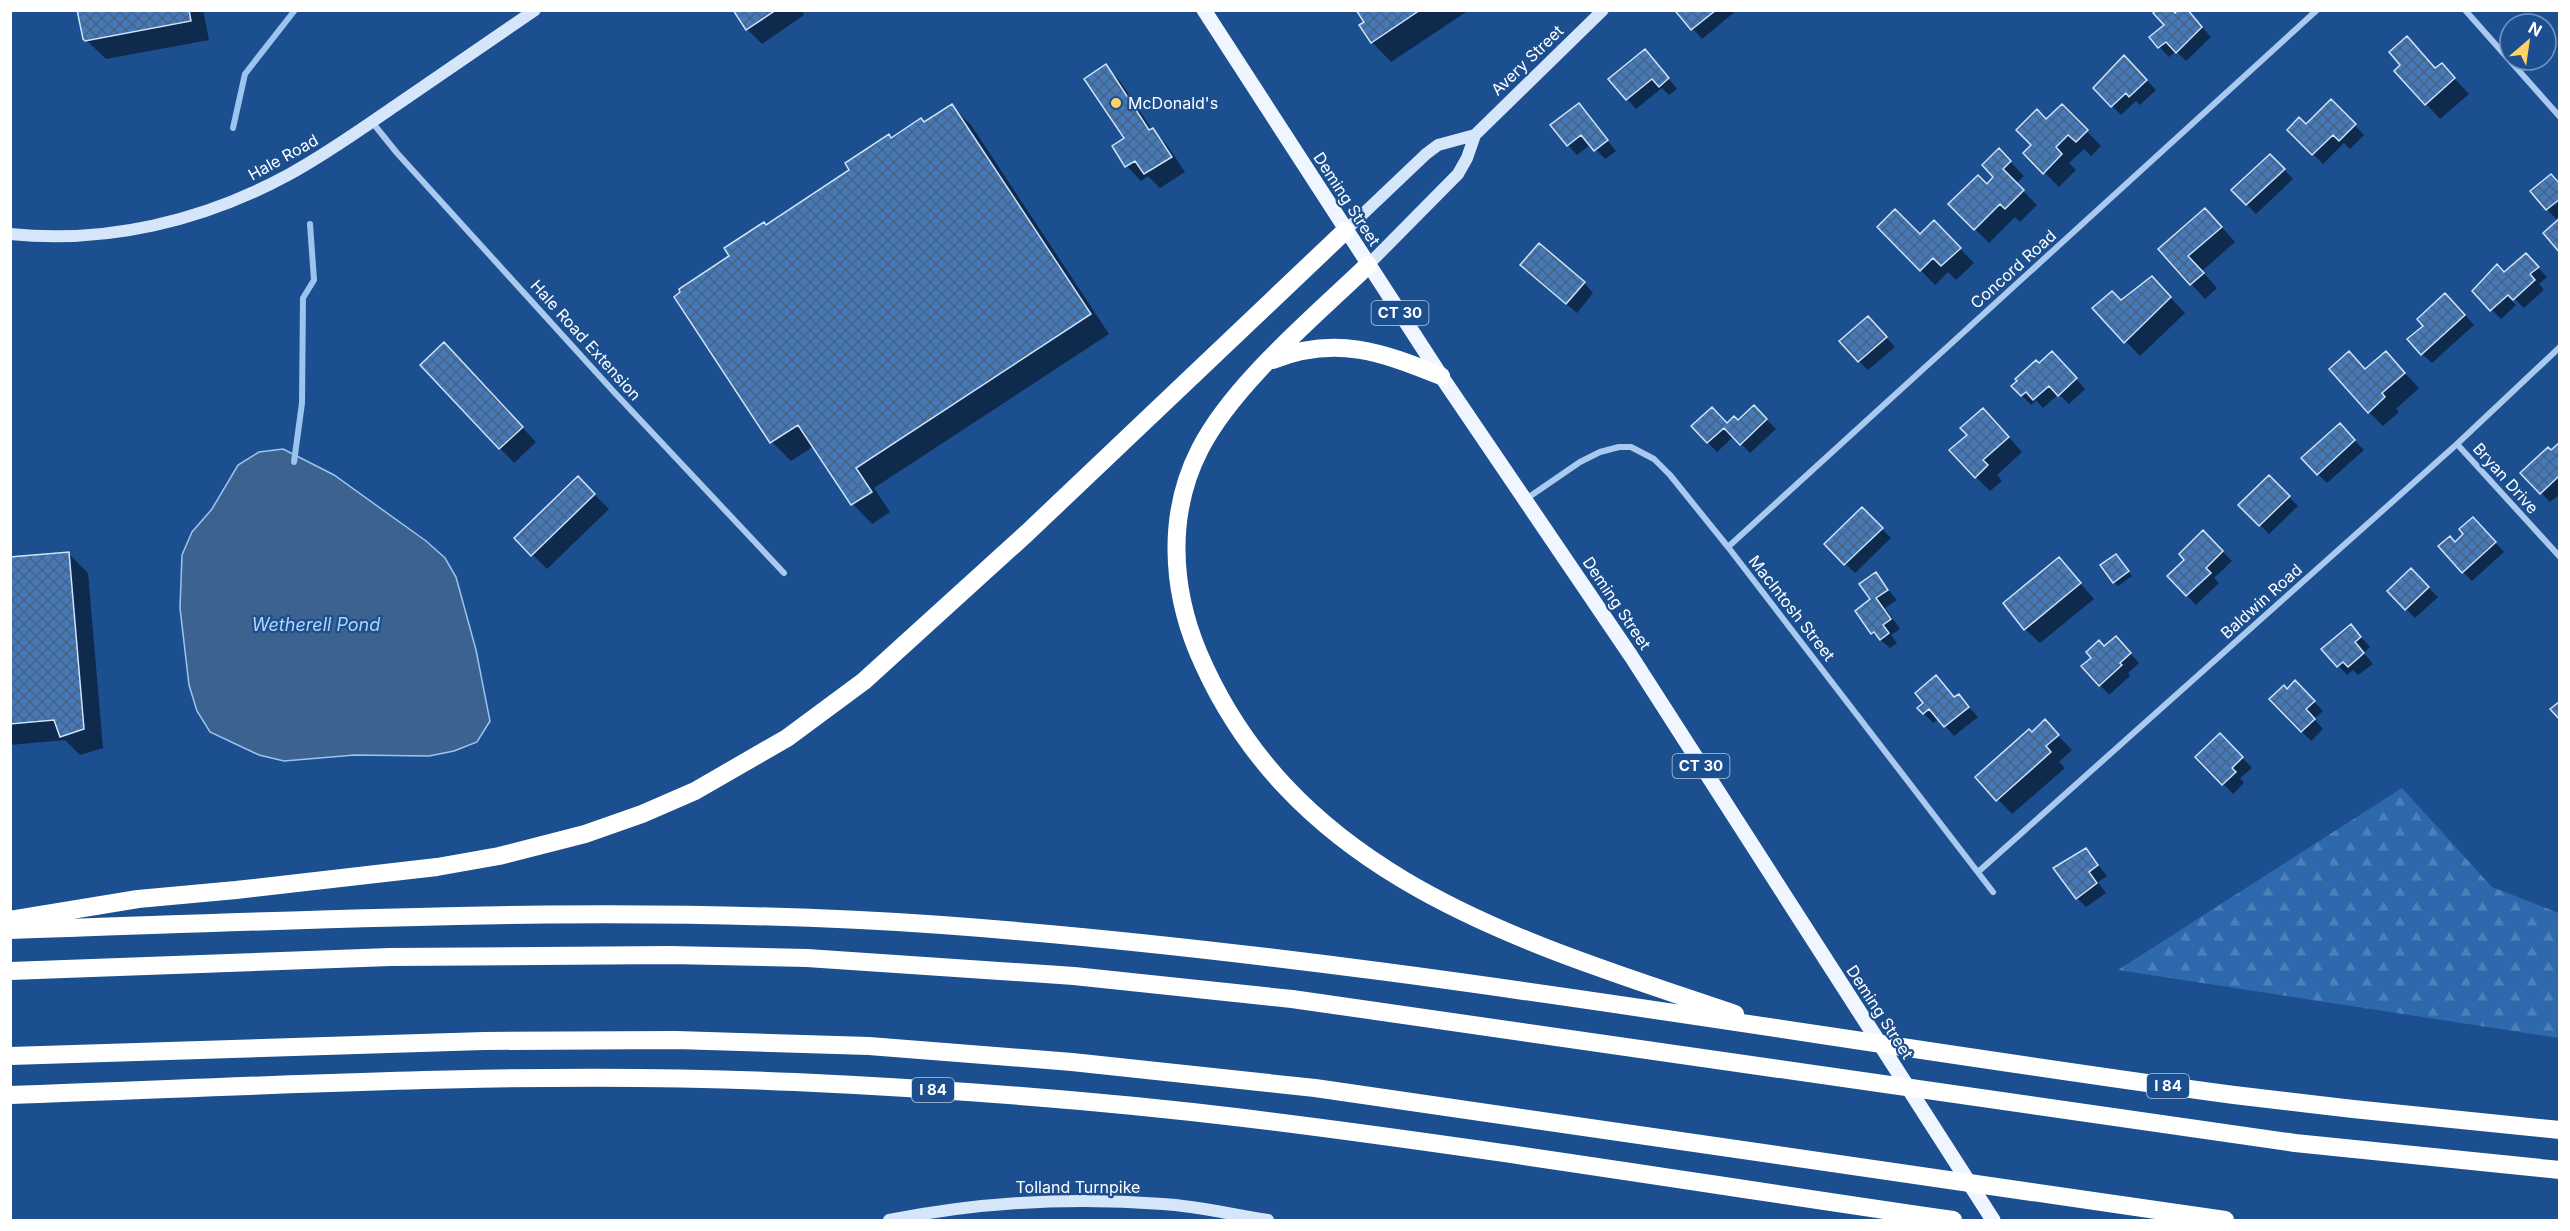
<svg xmlns="http://www.w3.org/2000/svg" width="2570" height="1231" viewBox="0 0 2570 1231" font-family="Inter,sans-serif">
<style>
.forest{fill:url(#forest-firs)}
.water{fill:#3c6290;stroke:#9cc4f0;stroke-width:1.5}
.shadow{fill:#0007}
.lines{fill:none;stroke-linecap:round;stroke-linejoin:round}
.stream{stroke:#9cc4f0;stroke-width:6}
.building{fill:url(#building-cross-hatch);stroke:#cfe3fa;stroke-width:1.5}
.street{stroke:#a9c9ee;stroke-width:6}
.secondary{stroke:#d6e6fa;stroke-width:12}
.primary{stroke:#f0f6ff;stroke-width:15}
.highway{stroke:#fff;stroke-width:18}
.poi-dot{fill:#ffd166;stroke:#1b4f8f;stroke-width:2}
.labels{text-anchor:middle;stroke-width:4.5;stroke-linejoin:round;paint-order:stroke}
.shield{fill:#1b4f8f;stroke:#bbcadd;stroke-width:1.5}
.shield-label{font-size:15px;font-weight:bold;fill:#fff}
.street-label{font-size:16px;fill:#fff;stroke:#1b4f8f}
.poi-label{font-size:16px;fill:#fff;stroke:#1b4f8f;text-anchor:start}
.water-label{font-size:18px;font-style:italic;fill:#b5d3f5;stroke:#1b4f8f}
</style>
<defs>
<pattern id="forest-firs" width="22" height="20" patternUnits="userSpaceOnUse" patternTransform="scale(1.5)"><rect width="22" height="20" fill="#2e69ad"/><path d="M5 1l3.5 6h-7zM16 11l3.5 6h-7z" fill="#4d80b9"/></pattern>
<pattern id="building-cross-hatch" width="8" height="8" patternUnits="userSpaceOnUse" patternTransform="scale(1.5)"><rect width="8" height="8" fill="#4478b7"/><path d="M0 0l8 8M0 8l8-8" fill="none" stroke="#486282"/></pattern>
</defs>
<rect width="100%" height="100%" fill="#1b4f8f"/>
<path class="forest" d="M2402,788L2492,887L2559,913V1038L2118,970Z"/>
<path class="water" d="M283,449L334,475L426,541L445,558L456,577L476,650L490,721L477,742L454,751L429,756L355,755L284,761L259,755L210,732L197,711L189,685L180,608L182,555L192,532L212,509L238,465L259,452Z"/>
<path class="shadow" d="M79,10H203L209,40L106,59L84,38Z
M735,10H801L804,15L762,44L747,29Z
M1358,10H1469L1391,62L1372,42L1366,22Z
M1680,10H1737L1702,39L1678,12Z
M2176,14L2193,17L2211,37L2186,61L2176,51L2169,57L2151,38Z
M1654,60L1677,89L1669,95L1662,88L1636,109L1627,99Z
M2442,65L2469,94L2440,119L2396,71L2436,70Z
M1105,66L1120,81L1153,131L1167,145L1185,172L1160,188L1148,176L1141,181L1127,166L1126,138Z
M2134,67L2156,90L2140,105L2136,101L2121,115L2095,88Z
M2331,101L2364,135L2350,149L2344,143L2323,164L2289,130L2306,126Z
M1578,105L1616,151L1605,159L1591,144L1577,155L1568,145Z
M952,106L971,125L1109,334L874,488L890,512L872,524L853,504L814,446L791,461L772,442L731,257L766,227L851,170L892,139L925,123Z
M2062,106L2101,146L2091,156L2084,149L2069,163L2076,170L2059,187L2025,153L2033,145L2046,121Z
M1999,150L2024,176L2016,184L2037,205L2020,222L2015,217L1989,243L1950,204L1987,186L1996,177Z
M2280,165L2293,179L2256,214L2233,190Z
M2560,185V216L2556,219L2547,209Z
M1934,222L1974,263L1956,280L1948,272L1935,285L1879,227L1920,235Z
M2219,224L2235,242L2202,271L2217,288L2205,299L2160,250Z
M2526,255L2547,277L2539,284L2544,290L2524,308L2504,288L2502,290L2516,305L2501,319L2474,291L2505,274Z
M1532,275L1584,283L1593,293L1577,313Z
M2166,293L2185,313L2140,356L2094,308Z
M2455,304L2474,325L2432,363L2422,354L2425,326Z
M1877,327L1895,347L1868,370L1859,361Z
M458,359L536,442L514,463L422,365Z
M2061,362L2085,389L2069,404L2059,394L2043,408L2036,400L2031,405L2013,386L2039,365Z
M2400,368L2419,388L2396,409L2399,412L2383,426L2369,412L2366,371Z
M1754,407L1776,429L1750,453L1734,436L1717,452L1693,427L1727,425L1738,422Z
M1997,424L2022,452L1997,475L2002,481L1990,491L1976,477Z
M2349,435L2364,450L2327,483L2318,474Z
M2560,444V494L2550,502L2523,473Z
M2269,477L2298,506L2269,534L2241,505Z
M578,478L609,509L547,569L516,538Z
M1862,509L1891,538L1855,573L1826,544Z
M2482,528L2504,552L2472,581L2463,572L2455,544Z
M2203,532L2232,561L2214,578L2219,583L2196,605L2169,576L2187,560Z
M69,554L88,573L103,748L80,755L65,740L10,745V559Z
M2059,559L2094,599L2040,643L2025,629Z
M2120,560L2132,576L2118,586L2114,582Z
M2411,570L2438,597L2415,618L2389,591Z
M1875,574L1897,600L1885,608L1900,629L1891,635L1897,643L1890,648L1872,633Z
M2360,636L2370,647L2364,653L2373,664L2358,675L2353,670L2347,675L2323,649Z
M2105,647H2125L2139,663L2128,673L2130,676L2109,695L2100,685Z
M1936,677L1955,698L1958,696L1978,717L1954,736L1939,719L1933,723L1919,708L1925,703Z
M2295,682L2323,711L2314,719L2323,729L2311,741L2271,699Z
M2045,722L2072,750L2059,762L2065,768L2012,814L1977,777Z
M2220,735L2252,768L2240,778L2244,783L2233,794L2197,757Z
M2086,850L2107,876L2098,882L2106,893L2086,907L2077,898Z"/>
<g class="lines">
<path class="stream" d="M233,128L245,74L295,10
M294,462L302,403L303,298L314,280L310,224"/>
</g>
<path class="building" d="M77,10H189L191,21L85,41L83,39Z
M733,10H776L746,30Z
M1356,10H1420L1371,43L1359,25L1364,22Z
M1677,10H1716L1691,30L1676,12Z
M2156,10H2173L2175,13L2178,10H2188L2202,27L2176,53L2166,42L2158,48L2149,37L2164,25L2153,13Z
M2407,36L2435,68L2442,63L2455,78L2425,105L2394,71L2400,65L2389,52Z
M1645,49L1669,78L1659,87L1652,79L1626,100L1608,79Z
M2124,55L2147,80L2129,97L2126,93L2111,107L2093,88Z
M1106,64L1149,130L1153,128L1172,157L1144,174L1135,161L1125,167L1112,146L1124,138L1084,79Z
M2331,99L2356,124L2339,141L2333,135L2312,155L2287,130L2299,117L2306,124Z
M1579,103L1608,140L1594,151L1581,135L1567,146L1550,125Z
M952,104L1091,314L856,468L872,492L851,505L798,425L770,443L674,297L680,292L679,289L729,256L724,248L764,222L766,225L849,170L845,163L889,134L891,138L921,118L924,122Z
M2062,104L2088,130L2076,142L2068,135L2056,147L2062,154L2043,174L2023,153L2031,145L2016,130L2037,109L2046,119Z
M1999,148L2011,161L2003,169L2024,190L2005,209L2000,204L1974,230L1948,204L1978,175L1987,184L1993,177L1982,165Z
M2270,154L2285,169L2246,205L2231,190Z
M2551,174L2560,184V199L2546,210L2530,191Z
M2205,208L2222,227L2188,256L2204,273L2190,285L2158,249Z
M1895,209L1920,234L1934,220L1961,248L1941,266L1933,258L1920,271L1877,227Z
M2560,218V253L2543,233Z
M1539,243L1585,282L1566,304L1520,265Z
M2526,253L2539,267L2530,274L2535,280L2513,300L2508,295L2490,311L2472,291L2497,264L2504,272Z
M2152,276L2171,297L2124,343L2092,308L2112,291L2121,300Z
M2445,293L2465,315L2421,355L2407,339L2423,326L2417,319Z
M1868,316L1887,337L1858,362L1839,341Z
M444,342L523,427L499,449L420,365Z
M2052,351L2077,378L2058,396L2049,386L2033,400L2026,392L2021,396L2011,386L2017,381L2015,379L2036,360L2039,363Z
M2349,351L2365,369L2386,351L2405,373L2382,393L2385,397L2368,413L2329,369Z
M1754,405L1767,419L1740,445L1724,428L1707,443L1691,426L1712,407L1727,423L1734,416L1738,420Z
M1983,408L2009,437L1983,460L1988,465L1975,478L1949,450L1967,435L1960,428Z
M2340,423L2355,440L2317,475L2301,458Z
M2560,442V479L2558,477L2540,494L2520,473L2548,447L2551,450Z
M2269,475L2290,496L2259,526L2238,505Z
M578,476L595,494L531,556L514,538Z
M1862,507L1883,528L1844,565L1824,544Z
M2473,517L2496,542L2462,573L2438,546L2450,536L2455,542L2463,534L2459,529Z
M2203,530L2223,551L2206,568L2211,573L2186,596L2167,576L2184,560L2179,554Z
M69,552L84,729L60,737L54,720L10,724V557Z
M2116,554L2129,571L2113,583L2100,565Z
M2059,557L2081,583L2024,630L2003,603Z
M2411,568L2429,587L2405,610L2387,591Z
M1876,572L1888,590L1876,598L1891,619L1883,625L1889,633L1880,640L1874,632L1871,634L1855,611L1870,599L1859,584Z
M2351,624L2361,637L2355,642L2364,653L2348,667L2343,662L2337,667L2321,649Z
M2116,636L2131,653L2120,663L2122,665L2099,686L2081,666L2091,658L2086,652L2099,640L2104,646Z
M1936,675L1954,697L1959,694L1969,707L1944,727L1929,709L1923,714L1917,708L1923,703L1915,693Z
M2295,680L2315,701L2306,709L2315,719L2301,732L2269,699L2284,685L2287,689Z
M2560,701V720L2550,709Z
M2045,719L2059,735L2046,746L2051,752L1996,801L1975,777L2029,729L2032,732Z
M2220,733L2243,757L2232,768L2236,772L2222,785L2195,757Z
M2086,848L2098,865L2089,872L2097,883L2076,899L2053,868Z"/>
<g class="lines">
<path class="street" d="M2465,10L2560,117
M372,122L397,153L614,392L784,573
M2457,444L2560,557
M1526,499L1580,462L1600,452L1619,447H1631L1654,459L1670,475L1728,547L1993,892
M1728,547L2317,10
M1978,872L2457,444L2560,347"/>
<path class="secondary" d="M1345,231L1426,154L1438,145L1475,135
M10,234C107,244 203,221 288,175C325,155 360,130 395,106C442,74 488,42 535,10
M1368,265L1458,174L1467,158L1475,135L1603,10
M889,1220C979,1202 1072,1197 1163,1204C1198,1206 1233,1215 1268,1220"/>
<path class="primary" d="M1204,10L1441,376L1631,656L1993,1220"/>
<path class="highway" d="M1368,265C1315,316 1233,384 1200,449C1167,513 1171,587 1198,652C1294,879 1523,942 1735,1014
M1273,360C1335,335 1382,352 1441,376
M10,920L138,899L236,890L437,867L499,856L585,834L642,814L695,791L787,738L864,681L1027,533L1345,231
M10,930C321,920 632,903 942,925C1376,957 1803,1037 2234,1095L2353,1109L2560,1130
M10,971L390,957L670,955L807,958L1074,976L1292,999L2295,1143L2560,1170
M10,1056L484,1041L676,1040L869,1046L1072,1062L1315,1088L2225,1220
M10,1095C272,1086 533,1070 795,1082C945,1089 1095,1100 1244,1118C1481,1147 1717,1186 1953,1220"/>
</g>
<circle class="poi-dot" cx="1116" cy="103" r="6"/>
<g class="labels">
<g class="shield">
<rect x="1371.5" y="301" width="57" height="24" rx="4.5"/>
<rect x="1672.5" y="754" width="57" height="24" rx="4.5"/>
<rect x="2147" y="1074" width="42" height="24" rx="4.5"/>
<rect x="912" y="1078" width="42" height="24" rx="4.5"/>
</g>
<g class="shield-label">
<text x="1400" y="318">CT 30</text>
<text x="1701" y="771">CT 30</text>
<text x="2168" y="1091">I 84</text>
<text x="933" y="1095">I 84</text>
</g>
<g class="street-label">
<text transform="translate(1527 60) rotate(-44)" y="6">Avery Street</text>
<text transform="translate(283 157) rotate(-29)" y="6">Hale Road</text>
<text transform="translate(1347 199) rotate(57)" y="6">Deming Street</text>
<text transform="translate(2013 269) rotate(-42)" y="6">Concord Road</text>
<text transform="translate(586 340) rotate(48)" y="6">Hale Road Extension</text>
<text transform="translate(2506 478) rotate(48)" y="6">Bryan Drive</text>
<text transform="translate(2261 601) rotate(-42)" y="6">Baldwin Road</text>
<text transform="translate(1617 603) rotate(56)" y="6">Deming Street</text>
<text transform="translate(1792 608) rotate(52)" y="6">MacIntosh Street</text>
<text transform="translate(1880 1012) rotate(57)" y="6">Deming Street</text>
<text x="1078" y="1193">Tolland Turnpike</text>
</g>
<g class="poi-label">
<text x="1128" y="109">McDonald's</text>
</g>
<g class="water-label">
<text x="316" y="631">Wetherell Pond</text>
</g>
</g>
<rect width="2570" height="1231" fill="none" stroke="#ffffff" stroke-width="24"/>
<g transform="translate(2528 42) rotate(29)"><circle r="28" fill="#1b4f8f" stroke="#7695bc" stroke-width="1.5"/>
<path d="M0-4.5L10 22L0 15L-10 22Z" fill="#ffd166"/>
<text y="-9" font-size="16" font-weight="bold" text-anchor="middle" fill="#ffffff">N</text>
</g>
</svg>
